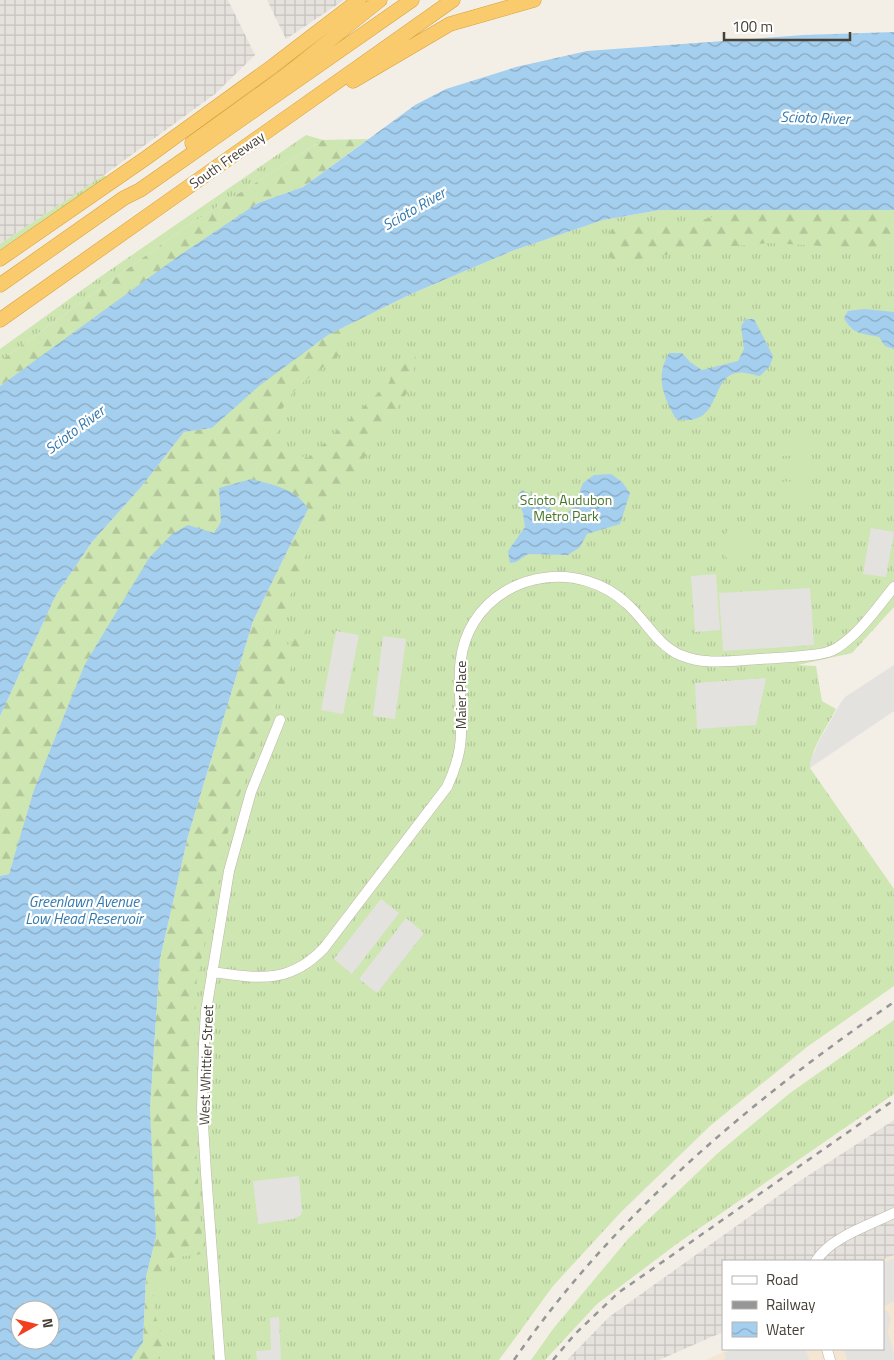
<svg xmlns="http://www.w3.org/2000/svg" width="894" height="1360" viewBox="0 0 894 1360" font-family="'Titillium Web',sans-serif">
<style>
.commercial{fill:#f4e6d3}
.industrial{fill:url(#industrial-grid)}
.grass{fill:url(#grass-tufts)}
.forest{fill:url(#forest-firs)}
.pitch{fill:#cee6b1}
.parking{fill:#e4e2df}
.water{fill:url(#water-waves);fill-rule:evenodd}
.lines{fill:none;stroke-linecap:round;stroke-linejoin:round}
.minor-casing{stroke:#beb7aa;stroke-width:11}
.highway-casing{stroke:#d8a03c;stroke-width:15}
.minor{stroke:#fff;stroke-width:10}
.highway{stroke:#f9cb6c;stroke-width:14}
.rail{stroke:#969696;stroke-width:2.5;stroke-dasharray:6 6;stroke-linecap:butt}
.labels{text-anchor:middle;stroke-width:4.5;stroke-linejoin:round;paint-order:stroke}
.street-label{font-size:14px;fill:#464036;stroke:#fff}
.park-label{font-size:14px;fill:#47762b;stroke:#fff}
.water-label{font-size:15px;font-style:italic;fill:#3379ae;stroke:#fff}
</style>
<defs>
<pattern id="industrial-grid" width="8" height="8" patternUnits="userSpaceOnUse" patternTransform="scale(1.25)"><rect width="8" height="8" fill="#e5e1dc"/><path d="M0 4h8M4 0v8" fill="none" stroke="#c6c2bd"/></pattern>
<pattern id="grass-tufts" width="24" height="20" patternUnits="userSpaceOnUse" patternTransform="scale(1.25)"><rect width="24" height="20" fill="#cee6b1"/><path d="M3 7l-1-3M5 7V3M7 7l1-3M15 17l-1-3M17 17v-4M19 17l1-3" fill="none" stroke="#b2c699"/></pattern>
<pattern id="forest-firs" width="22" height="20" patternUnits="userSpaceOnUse" patternTransform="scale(1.25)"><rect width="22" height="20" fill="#cee6b1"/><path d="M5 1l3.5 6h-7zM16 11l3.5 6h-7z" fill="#b2c699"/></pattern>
<pattern id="water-waves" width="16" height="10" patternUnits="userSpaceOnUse" patternTransform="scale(1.25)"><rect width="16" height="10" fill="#a5cfee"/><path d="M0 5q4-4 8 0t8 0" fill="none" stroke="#88a9c2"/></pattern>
</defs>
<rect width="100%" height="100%" fill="#f3efe7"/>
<path class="commercial" d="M894,1255V1360H706L730,1349H883V1261H880Z"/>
<path class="industrial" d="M0,0H228L255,55L215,94L104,175L0,244Z
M267,0H344L286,39Z
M894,1120V1255L880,1261H723V1332L659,1360H567L609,1317L795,1184Z"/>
<path class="grass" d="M306,135L323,140L184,228L0,361V349L100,277Z
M104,175L116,185L0,262V244Z
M777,209L894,210V607L852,653L798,665L816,666L822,701L836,709C827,727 811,748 810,768L894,889V986L807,1047L710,1126L621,1212L553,1286L499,1360H131L143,1342L156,1237L150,1108L253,621L308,509L0,876V716L328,335L411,294L512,251L603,220L660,210Z
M894,1020V1094L678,1243L597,1304L545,1360H531L553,1329L628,1239L718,1153L790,1093Z"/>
<path class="forest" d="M368,139L303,187L258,203L0,386V361L184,228L323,140Z
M739,209L894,210V250L769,243L699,249L616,263L606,253L605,244L612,229L647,224L699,221Z
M344,327L351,334L341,354L298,386L278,415V438L282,451L308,458L389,383L397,359L416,355L412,385L319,527L302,523L308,509L219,488L221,522L214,533L85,664L34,790L9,874L0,876V716L56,595L92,542L142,486L184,432L212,428L258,386L328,335Z
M295,538L312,542L270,645L273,647L290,644L305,618L310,621L232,813L197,979L192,1093L203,1254L168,1258L170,1270L154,1293V1311L166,1352L155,1360H131L143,1342L146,1277L156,1237L150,1108L160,959L188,836L253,621Z"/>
<path class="pitch" d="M809,435L810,455L780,456L779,437Z
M811,458L812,476L781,479L780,459Z
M812,480L813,499L783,501L782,482Z
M733,527L740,530L749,527L751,528L754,535L752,540L755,546L753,552L733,561L727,559L723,549L727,530Z"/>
<path class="parking" d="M871,528L894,532L886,577L863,574Z
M716,574L720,630L695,632L691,576Z
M810,588L814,645L723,651L719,593Z
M336,631L359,635L343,714L321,710Z
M383,636L406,639L395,719L373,716Z
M894,665V711L810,768V762L819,741L840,704L845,697Z
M766,678L756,725L697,729L695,683Z
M381,899L399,913L352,974L334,959Z
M406,918L424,933L377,993L359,979Z
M299,1176L302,1211L301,1215L294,1219L258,1224L253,1181Z
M894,1258V1301L883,1307V1263Z
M887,1310L891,1318L888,1332L894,1353V1360H847L844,1349H883V1312Z
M279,1317L281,1360H257L256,1351L271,1350L270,1318Z
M734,1349H806L809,1360H723L726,1358L724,1353Z"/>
<path class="water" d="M894,32V210H660L603,220L512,251L411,294L328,335L259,386L212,428L184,432L142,486L92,542L56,595L0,716V386L180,255L258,203L303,187L415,105L446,89L516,67L587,51L804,35Z
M864,309L894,312V349L885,346L879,337C862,333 853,335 844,318L848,311Z
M746,319H754L773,356L770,366L760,376C753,375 743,371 736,373C709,379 722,428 676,419C663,396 655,377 669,353H682L690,362L702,370L738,361L744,349L741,326Z
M611,474L622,482L630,493L620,524L587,534L580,547L568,555L528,554L516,562L510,563L508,551L525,527L523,513L518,501V495L522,490C537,498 547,511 564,515L574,507L583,483L594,475Z
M251,479C272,485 296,488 308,509L253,621L188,836L160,959L150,1108L156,1237L146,1277L143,1342L131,1360H0V876L9,874L34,790L85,664L149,558L172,534L188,525L214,533L221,522L219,488ZM20,1310H50V1340H20Z"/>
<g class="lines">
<defs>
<path id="minor" d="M212,972C258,978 289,985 324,948L447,787C455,770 461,752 461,733C462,694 452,657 474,622C507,570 581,562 626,603C645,619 656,644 680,655C688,658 698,661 706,661C723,663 742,660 759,659C779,658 800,657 819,654C826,653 832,651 837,648C860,633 877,608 894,587
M816,1261C831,1237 868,1226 894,1213
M827,1349L830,1360
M220,1360L206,1173L202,1108L204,1044L206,1011L229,871L251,792L280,720"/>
<path id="highway" d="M353,81L450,24L534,0
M192,143L285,76L380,0
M0,259L146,158L273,66L359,0
M0,285L124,198L140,190L412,0
M0,320L453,0"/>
</defs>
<use href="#minor" class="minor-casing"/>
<use href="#highway" class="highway-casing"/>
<use href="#minor" class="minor"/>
<use href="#highway" class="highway"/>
<path class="rail" d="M514,1360C614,1215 750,1101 894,1002
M553,1360L575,1334L618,1293L894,1100"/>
</g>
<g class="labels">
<g class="street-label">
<text transform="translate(227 160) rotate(-35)" y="5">South Freeway</text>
<text transform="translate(461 695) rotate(-90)" y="5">Maier Place</text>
<text transform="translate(206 1065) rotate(-88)" y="5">West Whittier Street</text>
</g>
<g class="park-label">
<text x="566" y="505">Scioto Audubon<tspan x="566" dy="16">Metro Park</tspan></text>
</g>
<g class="water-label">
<text transform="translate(815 118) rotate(2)" y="5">Scioto River</text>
<text transform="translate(414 209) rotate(-30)" y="5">Scioto River</text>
<text transform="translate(75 430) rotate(-37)" y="5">Scioto River</text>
<text x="84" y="907">Greenlawn Avenue<tspan x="84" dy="17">Low Head Reservoir</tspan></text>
</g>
</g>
<rect x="722" y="1260" width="162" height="90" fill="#ffffff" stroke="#b5b3af"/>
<rect x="732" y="1276" width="25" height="8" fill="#ffffff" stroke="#b5b3af"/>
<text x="766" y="1285" font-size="15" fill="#464036">Road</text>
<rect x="732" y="1301" width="25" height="8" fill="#969696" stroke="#b5b3af"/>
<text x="766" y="1310" font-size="15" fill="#464036">Railway</text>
<rect x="732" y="1322" width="25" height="15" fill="url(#water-waves)" stroke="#b5b3af"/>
<text x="766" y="1335" font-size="15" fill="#464036">Water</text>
<g transform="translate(35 1325) rotate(82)"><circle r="24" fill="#ffffff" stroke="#b5b3af"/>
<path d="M0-4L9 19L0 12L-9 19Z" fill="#f2401f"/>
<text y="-8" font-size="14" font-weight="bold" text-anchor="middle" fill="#464036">N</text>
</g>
<path d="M724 32v8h126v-8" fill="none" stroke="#464036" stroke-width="2.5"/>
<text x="732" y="32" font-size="15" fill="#464036" stroke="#ffffff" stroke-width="4" paint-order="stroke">100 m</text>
</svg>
